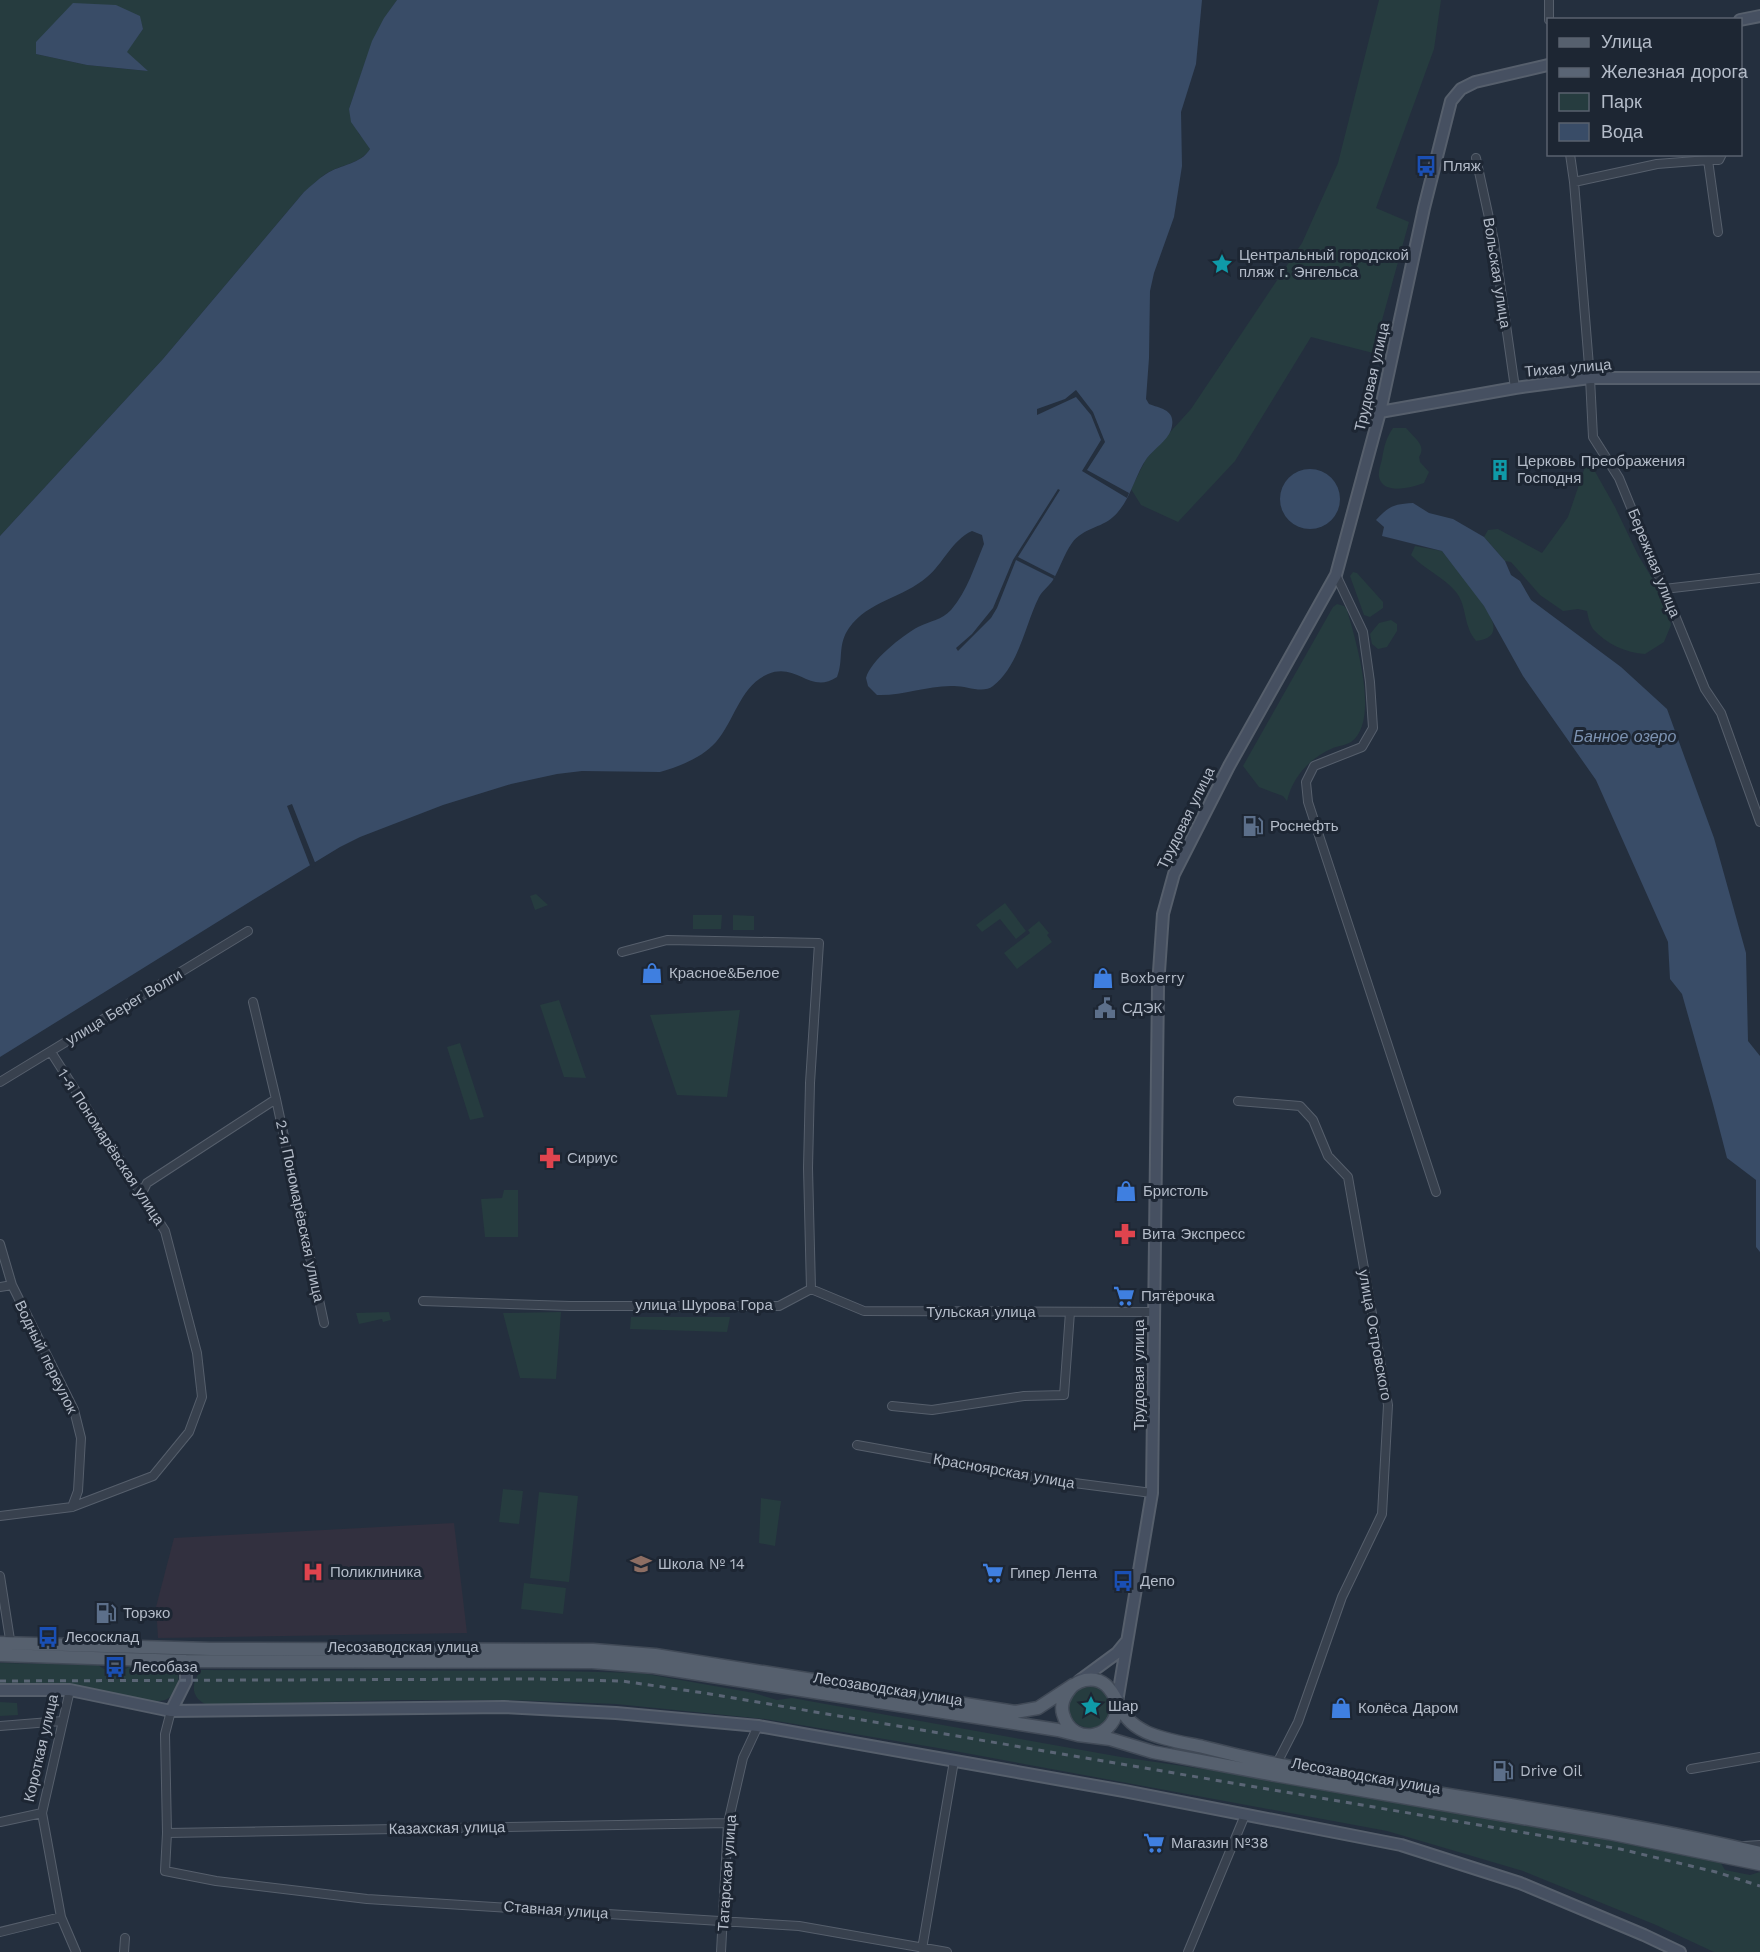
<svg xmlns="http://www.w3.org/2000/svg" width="1760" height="1952" viewBox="0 0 1760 1952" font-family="'Work Sans',sans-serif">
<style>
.medical{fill:#32303f}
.green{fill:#263c3f;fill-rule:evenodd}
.water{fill:#394c67}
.pier{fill:#242f3e}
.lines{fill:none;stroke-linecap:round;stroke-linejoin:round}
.street-casing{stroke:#565f6c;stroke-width:10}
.secondary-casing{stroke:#565f6c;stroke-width:14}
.primary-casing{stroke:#414a57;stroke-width:15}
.street{stroke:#38414e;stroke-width:8}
.secondary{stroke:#465061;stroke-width:10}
.primary{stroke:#56606e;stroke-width:12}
.rail{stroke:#5a6575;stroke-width:3;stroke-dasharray:6 6;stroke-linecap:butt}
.labels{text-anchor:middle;stroke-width:6;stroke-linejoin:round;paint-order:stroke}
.poi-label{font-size:15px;fill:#b4bcc9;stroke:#1d2633;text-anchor:start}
.street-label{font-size:15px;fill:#b4bcc9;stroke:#1d2633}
.water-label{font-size:16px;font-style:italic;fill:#7c92b1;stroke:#1d2633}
</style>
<rect width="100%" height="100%" fill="#242f3e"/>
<path class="medical" d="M454,1523L467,1633L158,1638L156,1607L174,1538Z"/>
<path class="green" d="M0,0H397C372,34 363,71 349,109L359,134L368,143L370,149C360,164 343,164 327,173C319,178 312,186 304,192L163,359L0,536ZM139,16L143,29L126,52L147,71L87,65L36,54V42Z
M1379,0H1441L1434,49L1376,208L1409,222L1373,353L1311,337L1235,461L1178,522L1141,505L1131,489L1146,459L1191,409L1302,243L1338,163Z
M1393,428H1406C1414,438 1427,445 1419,457L1420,462L1429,472L1424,483C1413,487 1383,496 1379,477C1378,471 1381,464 1382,459C1384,447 1386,438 1393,428Z
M1586,464L1593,468L1615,507L1638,555L1666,601L1671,625L1664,642L1645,654C1626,653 1606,644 1593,629C1590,625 1588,617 1587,611L1578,609L1563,611L1540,595L1511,562L1505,561L1484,537L1488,530L1498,529L1542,553L1568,517Z
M1415,546L1442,551C1454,567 1490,607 1493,624C1496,636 1486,640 1476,641C1474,638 1470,633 1469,629C1464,617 1465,603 1456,592C1444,577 1425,570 1411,555Z
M1353,572L1357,573L1383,602V608L1370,617L1364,615L1350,576Z
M1337,604L1344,606L1347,610C1355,638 1381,721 1351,742C1346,745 1338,746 1333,748C1310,758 1293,776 1287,801L1283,796L1259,787L1243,766L1333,607Z
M1391,620L1397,624V631L1387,647L1378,649L1372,644L1370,634L1379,623Z
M536,894L548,905L535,910L530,896Z
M1005,903L1026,931L1016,939L1000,919L982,932L976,925Z
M693,915H722L721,929H693Z
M733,915L754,916V930H733Z
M1039,921L1049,933L1047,935L1052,942L1017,969L1004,953L1030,933L1028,930Z
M559,1000L586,1078L564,1077L540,1005Z
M740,1010L727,1097L677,1095L650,1015Z
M460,1043L484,1117L470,1120L447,1047Z
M504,1190H518V1237H485L481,1199L502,1198Z
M389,1312L391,1320L383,1322L382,1319L359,1324L356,1313Z
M561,1312L556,1379L520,1378L503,1313Z
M631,1317H730L727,1332L630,1329Z
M503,1489L523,1491L519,1524L499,1522Z
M539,1492L578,1496L569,1582L530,1578Z
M761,1498L781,1501L775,1546L759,1543Z
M524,1583L566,1588L563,1614L521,1609Z
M0,1663L98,1665L104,1669H126L132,1665L174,1666C183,1675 177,1695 165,1700C162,1701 158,1701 155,1702L85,1688L70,1683H0Z
M201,1670L557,1671L641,1673L754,1693L777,1700L792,1698L1121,1757L1224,1772L1692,1854L1719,1860L1725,1870L1750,1875L1760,1872V1952H1714L1656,1925L1523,1871L1387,1831L938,1748L765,1719L616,1704L511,1700H401L208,1705C191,1699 190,1684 201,1670Z
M1068 1706a22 22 0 1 1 44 0a22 22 0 1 1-44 0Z
M0,1702L17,1703L18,1715L0,1716Z"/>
<path class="water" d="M397,0H1202L1196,64L1181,112L1182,166L1174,217L1154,273L1150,291L1149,358L1146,399L1149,404C1162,409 1177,410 1171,430C1167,441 1154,449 1147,458C1134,476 1131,501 1113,517C1101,528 1083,528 1072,543C1064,554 1060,568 1053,580C1049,586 1043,590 1039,597C1025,625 1019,666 993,686C983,694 967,686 954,686C928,685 903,696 877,695L868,686L866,678C871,660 902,636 918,627C930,621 942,620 951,610C967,592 975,565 984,544L982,535L972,531C952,540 943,564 927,577C903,598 868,601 849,628C837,645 844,660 837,677C810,695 797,662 768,674C740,686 735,720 716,742C703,757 679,767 660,772L582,771L557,774L511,784L443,805L360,837L340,847L261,895L0,1057V536L163,359L304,192C311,186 318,179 326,174C341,164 360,165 370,149L351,122L349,109L372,41L384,18Z
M73,3L116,5L140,16L143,29L127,52L148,71L87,65L36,54V42Z
M1280 499a30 30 0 1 1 60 0a30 30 0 1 1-60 0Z
M1413,503L1429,513L1453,519L1484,537L1505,561L1511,575L1520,581L1531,600L1621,667L1667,709L1714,838L1746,953L1748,1041L1760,1056V1252L1756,1247V1180L1727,1158L1713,1104L1682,994L1670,979L1668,942L1596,780L1523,676L1484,606L1442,551L1382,536L1384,527L1376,520C1389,506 1394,504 1413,503Z"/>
<path class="pier" d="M1076,390L1093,412L1105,442L1087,470L1129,493L1127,498L1082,471L1101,440L1091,415L1076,397L1037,415V409L1065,399Z
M1058,489L1060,490L1018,557L1055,576L1054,579L1016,560L997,608L991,618L958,651L956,648L972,634L993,608L1013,560Z
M292,804L316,865L311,868L287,806Z"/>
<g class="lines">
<defs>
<path id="street" d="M1549,20V0
M1570,154L1574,182L1590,378L1593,437L1619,478L1705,689L1721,713L1760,822
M1476,158L1494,241L1515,388
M1574,182L1657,164L1708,160
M1718,232L1708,160H1719L1722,154
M1336,575L1363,632L1370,682L1373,728L1362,747L1314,766L1306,782L1308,802L1436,1192
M1664,589L1760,578
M622,952L667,940L819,943L810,1083L808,1168L811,1289
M0,1082L248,931
M276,1099L324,1323
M1238,1101L1300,1106L1313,1120L1328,1156L1348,1177L1388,1405L1382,1514L1342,1597L1298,1722L1276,1765
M142,1193L147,1183L276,1099L253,1002
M0,1244L12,1285L74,1410L81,1438L78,1491L72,1507
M0,1287L12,1285
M811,1289L864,1311L1154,1312
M423,1301L570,1306H779L811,1289
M892,1406L932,1410L1024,1396L1064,1395L1070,1312
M857,1445L1051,1480L1152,1493
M0,1516L72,1507L153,1476L189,1432L202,1397L197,1353L165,1231L51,1052
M0,1576L11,1646
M70,1690L42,1813L61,1917L76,1952
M171,1711L165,1734L167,1833L165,1871L216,1881L367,1899L799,1926L947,1952
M0,1726L62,1721
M1691,1769L1760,1757
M0,1822L42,1813
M167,1833L728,1823
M1744,1846L1760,1845
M0,1932L61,1917
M922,1949L954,1761
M124,1952L125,1938
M721,1952L728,1823L743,1758L758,1726
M1188,1952L1245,1815"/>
<path id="secondary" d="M1740,20L1760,16
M1380,412L1515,388L1590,378H1760
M1079,1681L1117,1653L1126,1642
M0,1690H70L171,1711L504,1707L616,1713L758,1726L1124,1791L1401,1845L1520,1883L1644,1935L1680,1952
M1117,1702L1152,1493L1158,986L1163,914L1174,874L1229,766L1336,575L1380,412L1424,208L1451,101L1461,89L1475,82L1548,65
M171,1711L186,1681V1661"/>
<path id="primary" d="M0,1643L210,1649L593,1650L655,1655L1015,1712L1038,1708L1073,1685
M0,1655L186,1661L592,1662L654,1667L1058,1730L1078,1735L1110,1739L1153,1752L1275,1775L1609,1833L1760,1864
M1117,1702C1120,1738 1072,1749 1063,1714C1061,1707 1063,1699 1067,1693C1071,1686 1077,1682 1085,1680C1112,1675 1115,1704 1128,1719C1133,1725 1140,1729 1146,1732C1164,1740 1185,1743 1203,1747C1246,1758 1288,1767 1332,1775C1474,1801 1619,1819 1760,1853"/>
</defs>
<use href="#street" class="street-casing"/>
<use href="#secondary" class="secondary-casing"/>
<use href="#primary" class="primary-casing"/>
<use href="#street" class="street"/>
<use href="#secondary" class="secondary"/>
<use href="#primary" class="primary"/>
<path class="rail" d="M0,1681L536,1679L622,1681L704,1693L1620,1849L1716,1872L1760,1886"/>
</g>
<defs>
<symbol id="bus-bare" viewBox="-9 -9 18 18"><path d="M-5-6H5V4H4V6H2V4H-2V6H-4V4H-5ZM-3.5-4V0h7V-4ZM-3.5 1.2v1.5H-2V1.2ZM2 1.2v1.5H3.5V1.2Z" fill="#1a4fb4" stroke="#1d2633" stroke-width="2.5" paint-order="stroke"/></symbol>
<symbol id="sight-bare" viewBox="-9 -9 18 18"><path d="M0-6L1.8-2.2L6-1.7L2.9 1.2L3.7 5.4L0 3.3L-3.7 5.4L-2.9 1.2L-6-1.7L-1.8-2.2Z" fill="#0f9aa8" stroke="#1d2633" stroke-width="2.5" paint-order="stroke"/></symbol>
<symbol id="building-bare" viewBox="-9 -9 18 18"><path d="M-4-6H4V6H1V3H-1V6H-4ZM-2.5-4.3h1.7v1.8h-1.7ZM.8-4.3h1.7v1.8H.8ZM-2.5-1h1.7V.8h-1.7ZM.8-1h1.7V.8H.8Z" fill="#0f9aa8" stroke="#1d2633" stroke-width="2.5" paint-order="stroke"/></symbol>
<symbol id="fuel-bare" viewBox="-9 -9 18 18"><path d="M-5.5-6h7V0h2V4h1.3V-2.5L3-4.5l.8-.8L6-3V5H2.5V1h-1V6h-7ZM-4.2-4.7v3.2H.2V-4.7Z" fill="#5c6f8a" stroke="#1d2633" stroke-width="2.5" paint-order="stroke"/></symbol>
<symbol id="shop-bare" viewBox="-9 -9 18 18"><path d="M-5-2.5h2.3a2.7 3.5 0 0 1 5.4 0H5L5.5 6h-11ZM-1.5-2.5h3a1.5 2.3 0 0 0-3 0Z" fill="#3f7fe0" stroke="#1d2633" stroke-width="2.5" paint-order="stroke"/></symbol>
<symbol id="civic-bare" viewBox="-9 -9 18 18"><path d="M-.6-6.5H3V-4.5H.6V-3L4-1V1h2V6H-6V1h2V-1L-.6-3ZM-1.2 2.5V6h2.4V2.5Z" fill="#5c6f8a" stroke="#1d2633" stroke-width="2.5" paint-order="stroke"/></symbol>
<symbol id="pharmacy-bare" viewBox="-9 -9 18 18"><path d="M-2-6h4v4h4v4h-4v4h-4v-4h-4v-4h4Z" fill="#e0444e" stroke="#1d2633" stroke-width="2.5" paint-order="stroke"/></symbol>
<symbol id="supermarket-bare" viewBox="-9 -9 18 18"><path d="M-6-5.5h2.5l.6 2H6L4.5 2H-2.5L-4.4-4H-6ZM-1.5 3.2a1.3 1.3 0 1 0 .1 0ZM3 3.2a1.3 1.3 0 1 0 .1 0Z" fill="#3f7fe0" stroke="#1d2633" stroke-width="2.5" paint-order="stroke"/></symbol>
<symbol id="school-bare" viewBox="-9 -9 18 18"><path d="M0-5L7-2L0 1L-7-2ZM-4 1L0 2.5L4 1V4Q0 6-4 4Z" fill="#8d6e63" stroke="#1d2633" stroke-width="2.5" paint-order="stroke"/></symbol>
<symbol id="hospital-bare" viewBox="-9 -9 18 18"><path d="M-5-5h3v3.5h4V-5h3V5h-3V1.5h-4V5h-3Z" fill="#e0444e" stroke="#1d2633" stroke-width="2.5" paint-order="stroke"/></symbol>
</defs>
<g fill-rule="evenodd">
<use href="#bus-bare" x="1411" y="151" width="30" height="30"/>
<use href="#sight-bare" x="1207" y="249" width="30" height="30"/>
<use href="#building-bare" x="1485" y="455" width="30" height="30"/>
<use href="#fuel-bare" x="1238" y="811" width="30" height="30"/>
<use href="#shop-bare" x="637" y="958" width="30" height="30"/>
<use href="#shop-bare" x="1088" y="963" width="30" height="30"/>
<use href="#civic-bare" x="1090" y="993" width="30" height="30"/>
<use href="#pharmacy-bare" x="535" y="1143" width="30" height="30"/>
<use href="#shop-bare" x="1111" y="1176" width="30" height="30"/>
<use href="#pharmacy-bare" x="1110" y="1219" width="30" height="30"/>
<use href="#supermarket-bare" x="1109" y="1281" width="30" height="30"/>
<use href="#school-bare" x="626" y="1549" width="30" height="30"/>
<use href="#hospital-bare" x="298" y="1557" width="30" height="30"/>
<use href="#supermarket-bare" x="978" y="1558" width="30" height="30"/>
<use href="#bus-bare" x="1108" y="1566" width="30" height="30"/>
<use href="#fuel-bare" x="91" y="1598" width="30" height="30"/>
<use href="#bus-bare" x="33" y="1622" width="30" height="30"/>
<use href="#bus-bare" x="100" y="1652" width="30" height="30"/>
<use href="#sight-bare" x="1076" y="1691" width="30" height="30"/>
<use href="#shop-bare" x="1326" y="1693" width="30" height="30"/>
<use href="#fuel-bare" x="1488" y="1756" width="30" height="30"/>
<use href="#supermarket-bare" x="1139" y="1828" width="30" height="30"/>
</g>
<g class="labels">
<g class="poi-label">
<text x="1443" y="171">Пляж</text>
<text x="1239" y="260">Центральный городской<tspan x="1239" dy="17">пляж г. Энгельса</tspan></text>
<text x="1517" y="466">Церковь Преображения<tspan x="1517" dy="17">Господня</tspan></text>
<text x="1270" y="831">Роснефть</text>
<text x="669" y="978">Красное&amp;Белое</text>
<text x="1120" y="983">Boxberry</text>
<text x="1122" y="1013">СДЭК</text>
<text x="567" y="1163">Сириус</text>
<text x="1143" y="1196">Бристоль</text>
<text x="1142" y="1239">Вита Экспресс</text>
<text x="1141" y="1301">Пятёрочка</text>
<text x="658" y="1569">Школа № 14</text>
<text x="330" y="1577">Поликлиника</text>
<text x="1010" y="1578">Гипер Лента</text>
<text x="1140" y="1586">Депо</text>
<text x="123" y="1618">Торэко</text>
<text x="65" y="1642">Лесосклад</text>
<text x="132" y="1672">Лесобаза</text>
<text x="1108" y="1711">Шар</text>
<text x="1358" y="1713">Колёса Даром</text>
<text x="1520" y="1776">Drive Oil</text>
<text x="1171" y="1848">Магазин №38</text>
</g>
<g class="street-label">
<text transform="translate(1497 273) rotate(81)" y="5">Вольская улица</text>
<text transform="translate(1568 368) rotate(-5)" y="5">Тихая улица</text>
<text transform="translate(1372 377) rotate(-77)" y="5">Трудовая улица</text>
<text transform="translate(1654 563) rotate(68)" y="5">Бережная улица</text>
<text transform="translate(1186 818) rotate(-64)" y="5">Трудовая улица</text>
<text transform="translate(124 1007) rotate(-31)" y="5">улица Берег Волги</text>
<text transform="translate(111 1147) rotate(57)" y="5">1-я Пономарёвская улица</text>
<text transform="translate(300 1211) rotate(78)" y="5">2-я Пономарёвская улица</text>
<text x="704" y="1310">улица Шурова Гора</text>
<text x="981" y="1317">Тульская улица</text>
<text transform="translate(1375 1335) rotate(80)" y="5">улица Островского</text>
<text transform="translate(46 1357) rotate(64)" y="5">Водный переулок</text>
<text transform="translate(1139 1375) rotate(-90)" y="5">Трудовая улица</text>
<text transform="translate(1004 1471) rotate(10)" y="5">Красноярская улица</text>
<text x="403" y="1652">Лесозаводская улица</text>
<text transform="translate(888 1689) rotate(9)" y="5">Лесозаводская улица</text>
<text transform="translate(41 1748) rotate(-77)" y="5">Короткая улица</text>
<text transform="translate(1366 1776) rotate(10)" y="5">Лесозаводская улица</text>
<text transform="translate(447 1828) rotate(-1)" y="5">Казахская улица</text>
<text transform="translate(727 1873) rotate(-86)" y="5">Татарская улица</text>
<text transform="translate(556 1910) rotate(4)" y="5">Ставная улица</text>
</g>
<g class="water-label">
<text x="1625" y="742">Банное озеро</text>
</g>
</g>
<rect x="1547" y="18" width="195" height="138" fill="#1d2633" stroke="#59626f" stroke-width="1.5"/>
<rect x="1559" y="38" width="30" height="9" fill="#56606e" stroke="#59626f" stroke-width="1.5"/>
<text x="1601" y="48" font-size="18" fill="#b4bcc9">Улица</text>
<rect x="1559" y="68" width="30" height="9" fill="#5a6575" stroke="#59626f" stroke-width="1.5"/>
<text x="1601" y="78" font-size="18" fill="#b4bcc9">Железная дорога</text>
<rect x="1559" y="93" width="30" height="18" fill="#263c3f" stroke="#59626f" stroke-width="1.5"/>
<text x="1601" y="108" font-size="18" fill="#b4bcc9">Парк</text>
<rect x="1559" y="123" width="30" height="18" fill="#394c67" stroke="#59626f" stroke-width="1.5"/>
<text x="1601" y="138" font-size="18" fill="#b4bcc9">Вода</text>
</svg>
